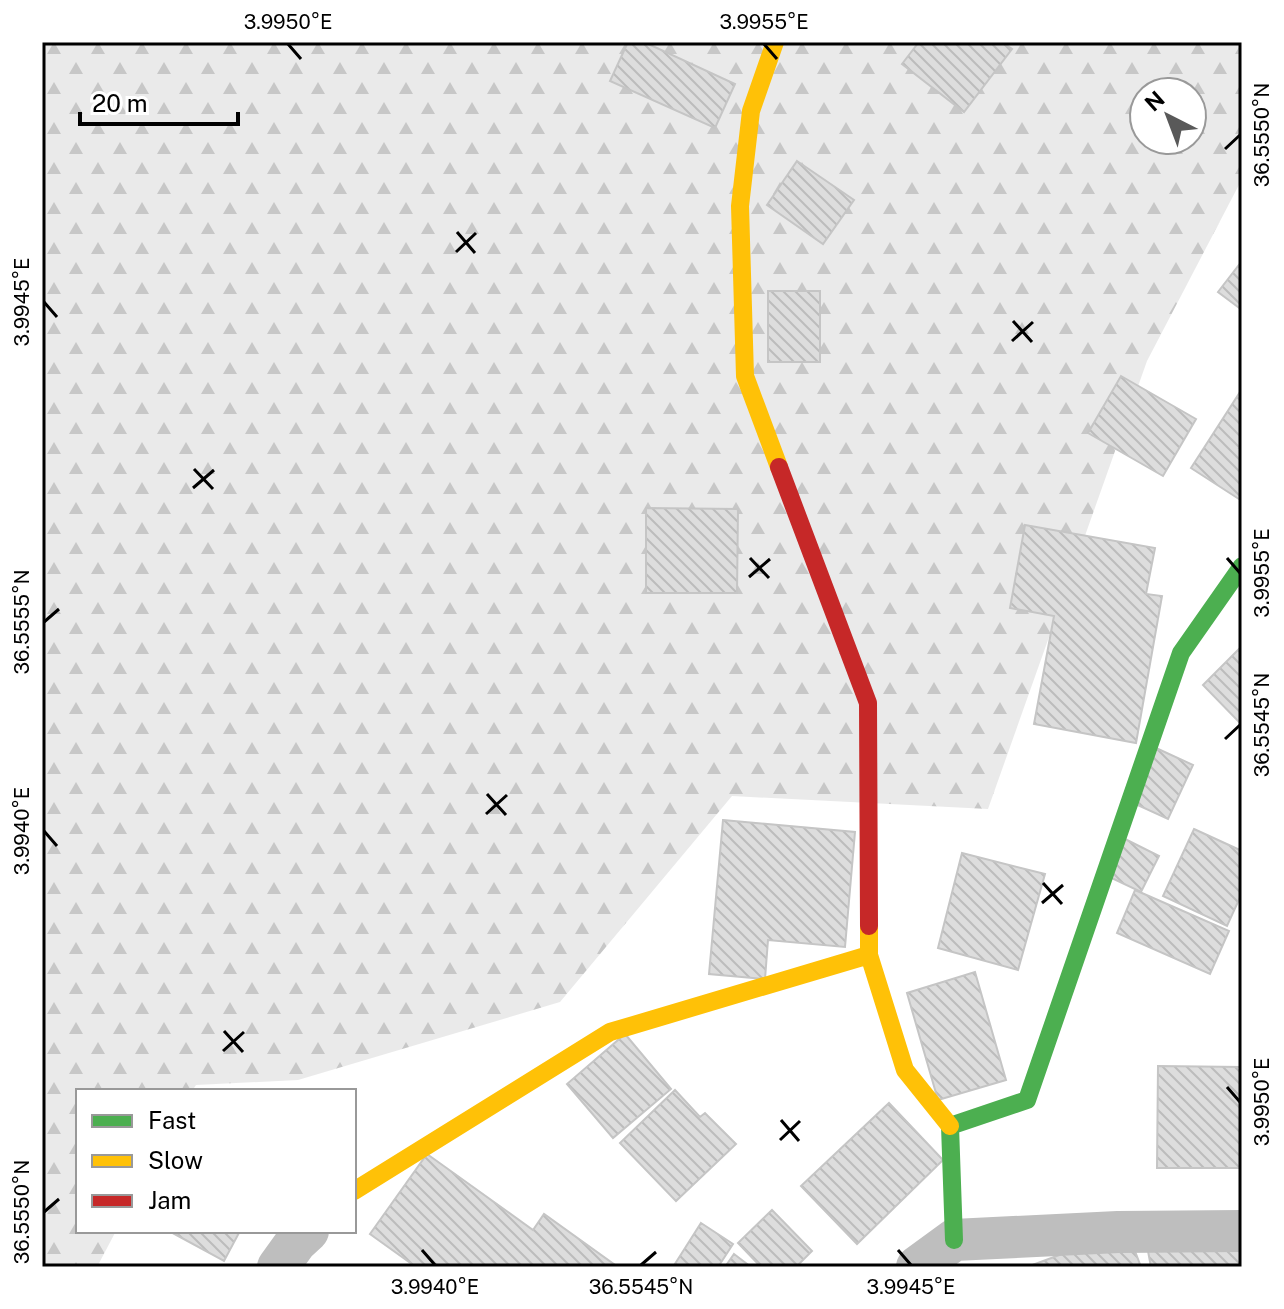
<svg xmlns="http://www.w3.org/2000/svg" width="1284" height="1309" viewBox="0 0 1284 1309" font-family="'Public Sans',sans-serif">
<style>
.forest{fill:url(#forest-firs);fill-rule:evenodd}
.building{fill:url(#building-back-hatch);stroke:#c5c5c5;stroke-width:2}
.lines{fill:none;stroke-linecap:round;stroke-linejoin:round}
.street{stroke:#bebebe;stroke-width:42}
.fast{stroke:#4caf50;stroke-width:18}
.slow{stroke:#ffc107;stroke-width:18}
.jam{stroke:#c62828;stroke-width:18}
.ticks{fill:none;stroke:#000;stroke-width:3}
.neatline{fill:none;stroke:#000;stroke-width:3}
.ticks-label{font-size:20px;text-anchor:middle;fill:#000}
</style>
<defs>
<pattern id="forest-firs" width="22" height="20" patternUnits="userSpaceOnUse" patternTransform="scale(2)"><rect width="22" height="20" fill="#eaeaea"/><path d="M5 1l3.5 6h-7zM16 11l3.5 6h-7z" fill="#c7c7c7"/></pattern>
<pattern id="building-back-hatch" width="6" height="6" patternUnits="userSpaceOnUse" patternTransform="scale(2)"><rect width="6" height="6" fill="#ddd"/><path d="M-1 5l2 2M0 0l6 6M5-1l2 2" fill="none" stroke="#bcbcbc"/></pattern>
</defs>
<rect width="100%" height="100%" fill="#fff"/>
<path class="forest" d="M42,42H1242V179L1147,361L988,809L732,796L560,1002L298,1080L196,1085L192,1091H78V1231H116L97,1267H42ZM1144,92H1192V140H1144Z"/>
<path class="building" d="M628,42H644L735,84L715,128L610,81Z
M919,42H1002L1012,49L964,112L902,64Z
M797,161L854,200L823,244L767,205Z
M1242,261V310L1218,292Z
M768,291H820V362H768Z
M1121,376L1196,419L1163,476L1088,433Z
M1242,389V443L1239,448L1242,449V501L1191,468Z
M646,508L738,509L737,593H646Z
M1025,525L1155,548L1146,594L1162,596L1136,743L1034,724L1054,616L1010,608Z
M1242,646V725L1203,685Z
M1156,748L1193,765L1168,819L1131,802Z
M723,820L855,832L845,947L768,940L765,979L709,974Z
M1194,829L1242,851V893L1227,926L1163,896Z
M1119,836L1159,856L1141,892L1101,873Z
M962,853L1045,874L1018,970L938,948Z
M1135,890L1229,931L1210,974L1117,933Z
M975,972L1006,1080L938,1100L907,993Z
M625,1034L671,1089L613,1138L567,1084Z
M1158,1066L1242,1067V1168H1157Z
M675,1090L700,1117L705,1113L736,1144L676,1201L620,1143Z
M889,1103L943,1160L857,1244L801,1186Z
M427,1154L533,1230L544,1214L615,1265L613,1267H416L370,1234Z
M772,1210L812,1251L796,1267H761L738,1243Z
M701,1223L733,1244L718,1267H673Z
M1127,1230L1141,1267H1027Z
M169,1231H240L224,1261Z
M1242,1234V1267H1151L1148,1251Z
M734,1254L751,1267H725Z"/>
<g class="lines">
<path class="street" d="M278,1267L296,1242L308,1231
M917,1267L954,1240L1118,1232L1242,1231"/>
<path class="fast" d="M954,1240L950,1126L1027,1100L1181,653L1242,566"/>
<path class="slow" d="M775,42L751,111L740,206L745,376L779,467
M869,926V955L905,1070L950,1126
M354,1191L610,1032L869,955"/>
<path class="jam" d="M779,467L868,703L869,926"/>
</g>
<path class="ticks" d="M288,44L301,59M764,44L777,59M1225,149L1240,135M457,232L475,253M456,252L476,233M44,302L57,317M1013,321L1032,342M1012,341L1033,322M194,469L213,489M193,488L214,470M750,558L769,578M1227,558L1240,573M749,577L770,559M44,622L59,609M1225,739L1240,725M487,794L506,815M486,814L507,795M44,831L57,846M1043,883L1062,904M1042,903L1063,885M224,1031L243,1052M223,1051L244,1032M1227,1087L1240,1102M781,1120L799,1141M780,1140L800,1121M44,1212L59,1199M422,1250L435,1265M898,1250L911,1265M641,1265L656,1252"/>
<rect width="1284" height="1309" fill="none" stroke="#ffffff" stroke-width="88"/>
<rect x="76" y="1089" width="280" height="144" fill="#ffffff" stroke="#999999" stroke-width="2"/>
<rect x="92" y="1115" width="40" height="12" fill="#4caf50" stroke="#999999" stroke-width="2"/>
<text x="148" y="1129" font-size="24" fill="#000000">Fast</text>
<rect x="92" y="1155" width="40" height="12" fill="#ffc107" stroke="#999999" stroke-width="2"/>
<text x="148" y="1169" font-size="24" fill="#000000">Slow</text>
<rect x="92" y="1195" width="40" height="12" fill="#c62828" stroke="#999999" stroke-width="2"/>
<text x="148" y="1209" font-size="24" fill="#000000">Jam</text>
<g transform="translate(1168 116) rotate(318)"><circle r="38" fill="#ffffff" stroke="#999999" stroke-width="2"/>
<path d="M0-6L14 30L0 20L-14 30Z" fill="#595959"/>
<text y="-12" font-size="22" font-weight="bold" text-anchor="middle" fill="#000000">N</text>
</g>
<path d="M80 112v12h158v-12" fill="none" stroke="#000000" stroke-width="4"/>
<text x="92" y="112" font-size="24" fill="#000000" stroke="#ffffff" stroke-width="6" paint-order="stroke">20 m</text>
<rect x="44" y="44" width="1196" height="1221" class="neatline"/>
<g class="ticks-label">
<text x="288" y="29">3.9950°E</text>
<text x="764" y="29">3.9955°E</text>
<text transform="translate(1262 135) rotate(-90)" y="7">36.5550°N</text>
<text transform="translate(22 302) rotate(-90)" y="7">3.9945°E</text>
<text transform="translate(1262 573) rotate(-90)" y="7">3.9955°E</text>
<text transform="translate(22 622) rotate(-90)" y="7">36.5555°N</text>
<text transform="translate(1262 725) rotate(-90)" y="7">36.5545°N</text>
<text transform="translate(22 831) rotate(-90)" y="7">3.9940°E</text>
<text transform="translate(1262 1102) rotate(-90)" y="7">3.9950°E</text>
<text transform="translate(22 1212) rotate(-90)" y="7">36.5550°N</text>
<text x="435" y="1294">3.9940°E</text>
<text x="641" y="1294">36.5545°N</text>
<text x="911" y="1294">3.9945°E</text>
</g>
</svg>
